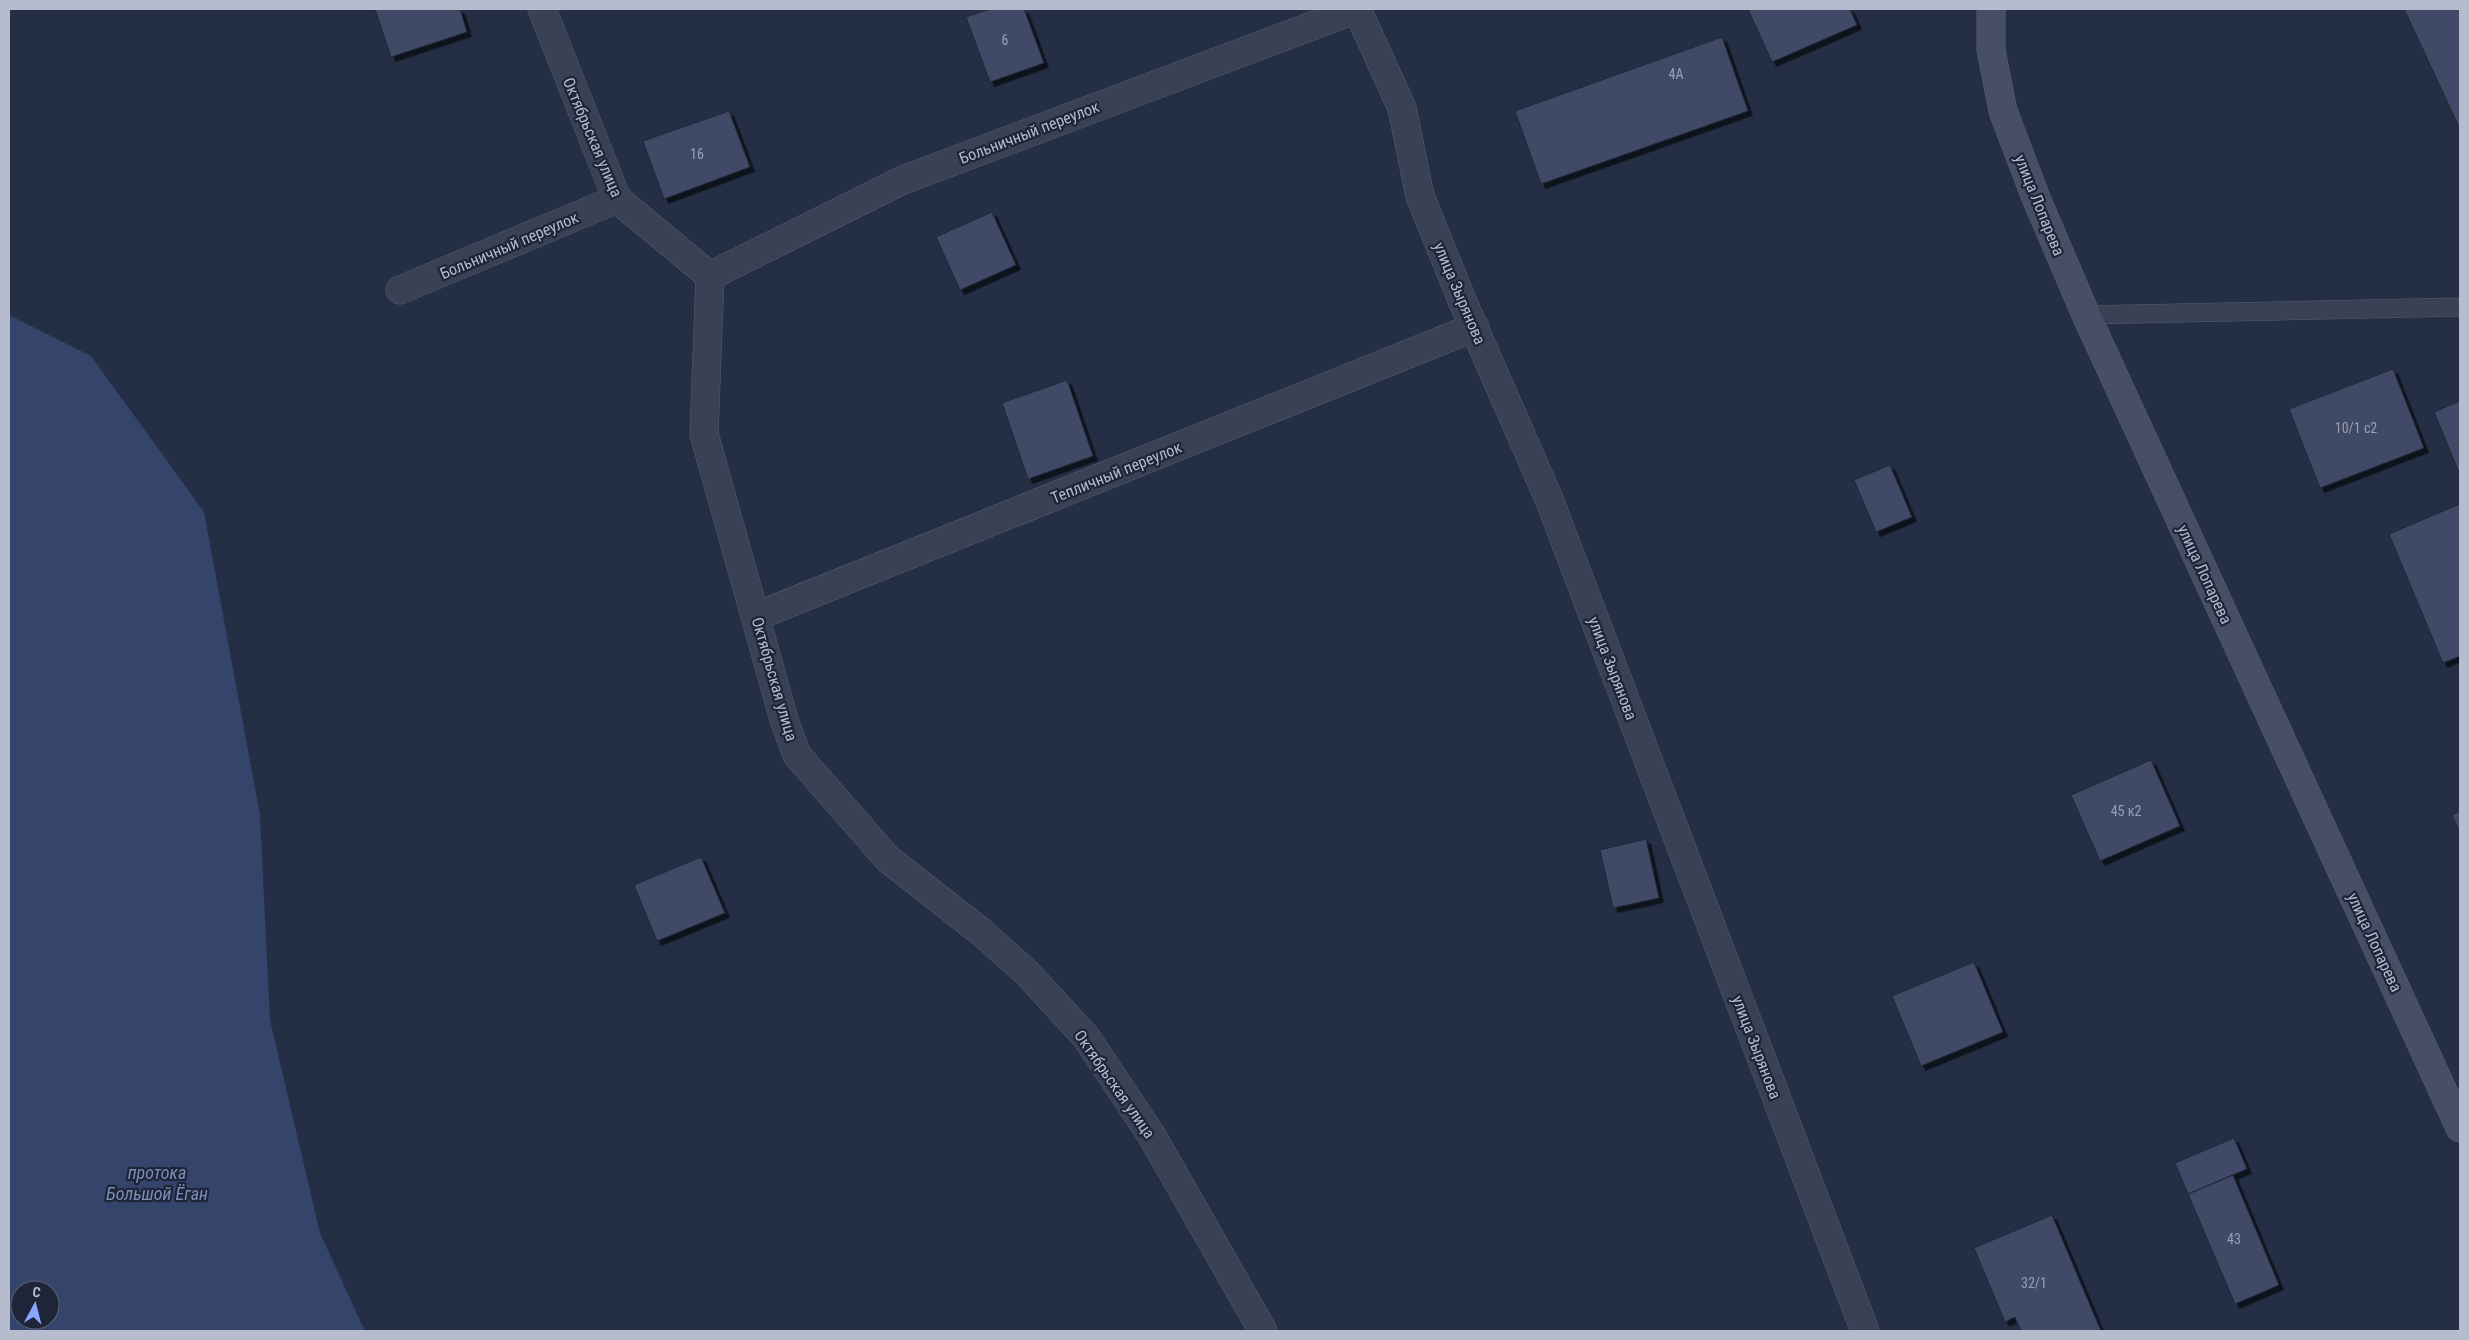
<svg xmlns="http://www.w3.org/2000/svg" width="2469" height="1340" viewBox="0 0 2469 1340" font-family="'Roboto Condensed',sans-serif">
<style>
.water{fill:#35446b;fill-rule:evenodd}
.building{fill:#404a65;stroke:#20273b;filter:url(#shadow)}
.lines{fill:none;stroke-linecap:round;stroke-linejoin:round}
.service-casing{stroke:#575e71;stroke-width:19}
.minor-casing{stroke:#575e71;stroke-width:29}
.secondary-casing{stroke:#575e71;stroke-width:29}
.service{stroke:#394154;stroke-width:18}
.minor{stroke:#394154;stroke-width:28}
.secondary{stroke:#474f67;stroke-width:28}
.labels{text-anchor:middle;stroke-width:4.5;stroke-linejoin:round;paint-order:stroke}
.number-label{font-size:14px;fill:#98a0b3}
.street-label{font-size:16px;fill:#b6bccd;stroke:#1e2539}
.water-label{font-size:18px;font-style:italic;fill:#7c8db7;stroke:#1e2539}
</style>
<defs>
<filter id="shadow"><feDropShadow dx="4.5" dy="4.5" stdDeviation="0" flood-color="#0009"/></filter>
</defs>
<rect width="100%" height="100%" fill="#242e44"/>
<path class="water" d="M9,315L91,356L204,512L260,815L270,1020L320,1233L365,1331H9ZM20,1290H50V1320H20Z"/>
<path class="building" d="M375,9H460L467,32L391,57Z
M990,9H1024L1044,63L990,82L966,17Z
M1748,9H1850L1857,25L1772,62Z
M2404,9H2460V129Z
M1722,37L1748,111L1541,184L1515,111Z
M729,111L750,167L664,199L643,141Z
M992,212L1016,265L960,290L936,237Z
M2393,369L2424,448L2320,488L2289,409Z
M1067,380L1093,456L1028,479L1002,403Z
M2460,401V475L2434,412Z
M1890,465L1912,517L1876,532L1854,480Z
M2460,504V656L2443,663L2389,534Z
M2151,760L2180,826L2100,861L2071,795Z
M2460,811V832L2452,815Z
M1646,839L1659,898L1613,908L1600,850Z
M701,857L725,913L657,941L634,885Z
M1974,962L2003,1032L1921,1066L1892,996Z
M2234,1138L2247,1169L2188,1194L2175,1163Z
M2233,1175L2279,1285L2235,1304L2188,1194Z
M2052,1215L2101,1331H2021L2015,1317L2005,1322L1974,1248Z"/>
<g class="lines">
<defs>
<path id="service" d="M2086,315L2460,307"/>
<path id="minor" d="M542,9L617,199L710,276L704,434L785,723L797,755L888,859L980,931L1027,973L1086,1037L1152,1136L1263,1331
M1357,9L1402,108L1420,196L1462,300L1549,499L1865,1331
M710,276L903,180L1357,9
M400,290L617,199
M757,616L1475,327"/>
<path id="secondary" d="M1991,9V50L2003,111L2036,198L2086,315L2460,1128"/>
</defs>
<use href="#service" class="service-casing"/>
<use href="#minor" class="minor-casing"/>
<use href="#secondary" class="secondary-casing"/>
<use href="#service" class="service"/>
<use href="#minor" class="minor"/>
<use href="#secondary" class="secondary"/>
</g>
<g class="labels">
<g class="number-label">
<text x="1005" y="45">6</text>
<text x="1676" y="79">4А</text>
<text x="697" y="159">16</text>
<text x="2356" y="433">10/1 с2</text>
<text x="2126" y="816">45 к2</text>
<text x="2234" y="1244">43</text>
<text x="2034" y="1288">32/1</text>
</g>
<g class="street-label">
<text transform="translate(1029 132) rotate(-21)" y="6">Больничный переулок</text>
<text transform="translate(593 137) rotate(67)" y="6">Октябрьская улица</text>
<text transform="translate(2040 205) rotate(68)" y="6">улица Лопарева</text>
<text transform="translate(509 245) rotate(-23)" y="6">Больничный переулок</text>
<text transform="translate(1460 293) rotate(67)" y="6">улица Зырянова</text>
<text transform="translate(1116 472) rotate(-22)" y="6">Тепличный переулок</text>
<text transform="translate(2205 574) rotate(65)" y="6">улица Лопарева</text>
<text transform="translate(1613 668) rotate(69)" y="6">улица Зырянова</text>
<text transform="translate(775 679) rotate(74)" y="6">Октябрьская улица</text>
<text transform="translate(2375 942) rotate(65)" y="6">улица Лопарева</text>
<text transform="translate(1757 1047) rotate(69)" y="6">улица Зырянова</text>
<text transform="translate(1115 1084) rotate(55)" y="6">Октябрьская улица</text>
</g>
<g class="water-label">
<text x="157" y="1179">протока<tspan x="157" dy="21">Большой Ёган</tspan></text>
</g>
</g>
<rect width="2469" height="1340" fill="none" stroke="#b6bccd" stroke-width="20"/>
<g transform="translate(35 1305) rotate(7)"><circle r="24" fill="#1e2539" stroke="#5b6174"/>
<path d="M0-4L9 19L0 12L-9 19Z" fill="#8aa7ff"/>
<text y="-8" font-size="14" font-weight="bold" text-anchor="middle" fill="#b6bccd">С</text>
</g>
</svg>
